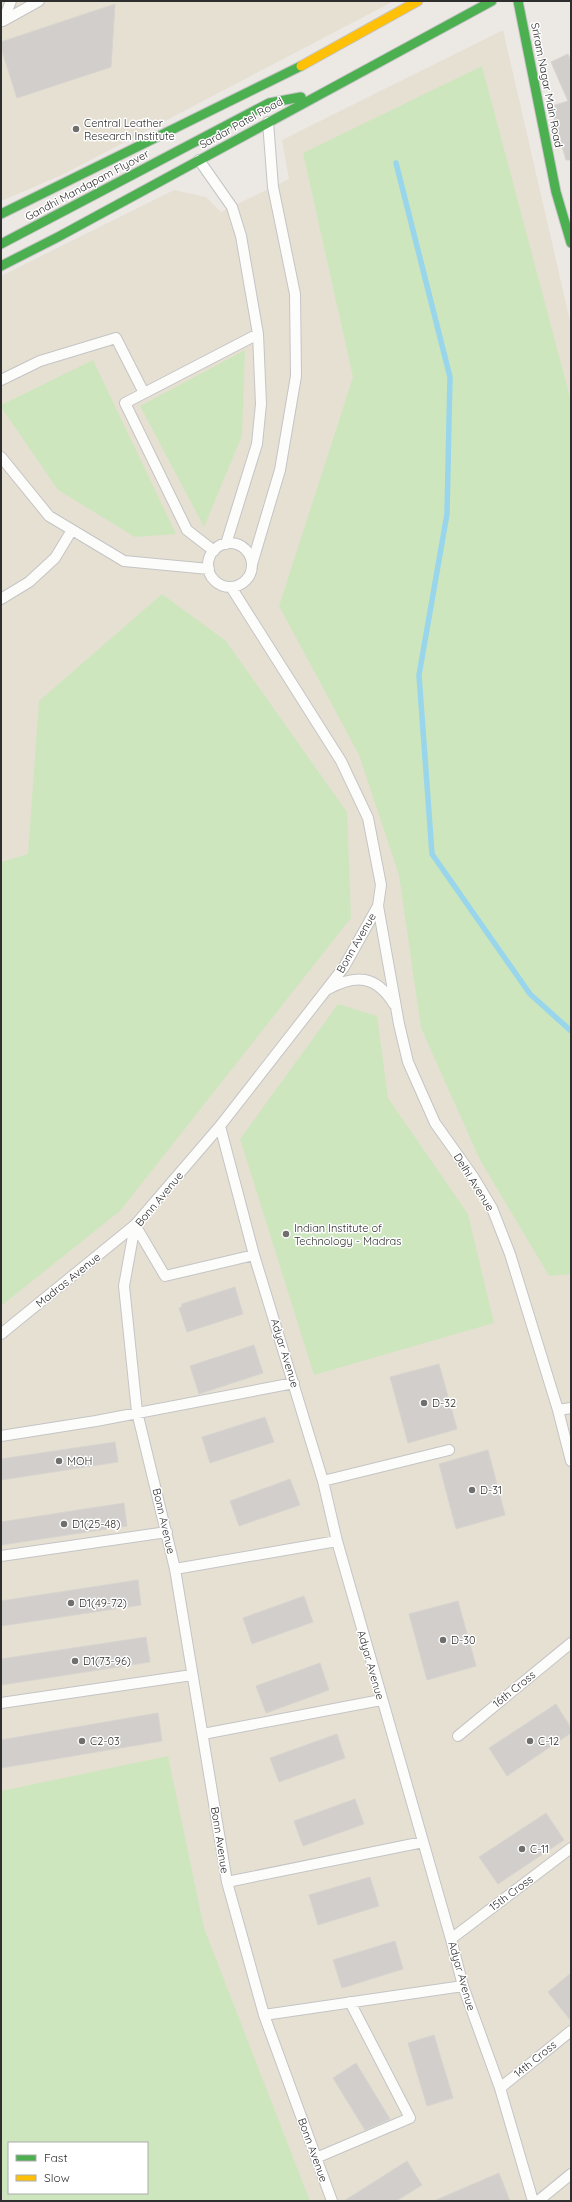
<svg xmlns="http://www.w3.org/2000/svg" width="572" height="2202" viewBox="0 0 572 2202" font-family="Quicksand,sans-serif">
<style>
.education{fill:#e6e0d3;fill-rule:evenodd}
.green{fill:#cee6be;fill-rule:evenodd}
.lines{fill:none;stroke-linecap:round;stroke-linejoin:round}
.stream{stroke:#99d6ec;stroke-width:5.5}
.building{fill:#d1cecb;stroke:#d7d4d0}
.lane-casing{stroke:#c5c4c5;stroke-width:12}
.fast-casing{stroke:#c5c4c5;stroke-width:11}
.slow-casing{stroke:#c5c4c5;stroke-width:11}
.lane{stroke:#fcfcfb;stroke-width:10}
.fast{stroke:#4caf50;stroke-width:9}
.slow{stroke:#ffc107;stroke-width:9}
.poi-dot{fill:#706f6e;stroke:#fff;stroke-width:1.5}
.labels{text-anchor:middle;stroke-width:3;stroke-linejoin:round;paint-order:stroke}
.street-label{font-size:11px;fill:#2e2e2e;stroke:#fff}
.poi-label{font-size:11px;fill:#2e2e2e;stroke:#fff;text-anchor:start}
</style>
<rect width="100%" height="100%" fill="#ece8e4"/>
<path class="education" d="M1,1H394L62,175L1,201Z
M503,30L571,325V2201H1V276L174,190L206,197L221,212L289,179L282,140ZM9,2143H147V2193H9Z"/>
<path class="green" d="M482,66L571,401V1274L549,1276L480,1160L421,1028L399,875L359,755L279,606L353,377L303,153Z
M245,350L242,436L204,527L140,406Z
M93,360L176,534L135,537L58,490L1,407V405Z
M162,594L226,641L347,812L351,918L120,1211L1,1306V862L28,854L39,701Z
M338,1004L377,1016L388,1098L468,1214L494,1323L314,1375L240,1139Z
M168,1756L204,1928L310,2201H3L1,2176V1791ZM9,2143H147V2193H9Z"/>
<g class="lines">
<path class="stream" d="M396,163L450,377L447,514L419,675L432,854L530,994L571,1031"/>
</g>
<path class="building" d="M115,4L111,67L17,98L1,48V42Z
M568,54L571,62V160H566L559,135L558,136L552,106L568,101L551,62Z
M235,1287L243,1314L187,1332L179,1308L182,1307V1304Z
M254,1345L263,1373L199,1394L190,1366Z
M439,1364L457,1429L408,1443L390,1377Z
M265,1417L274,1442L210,1463L202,1437Z
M115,1442L118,1462L1,1480V1459Z
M488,1450L505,1515L456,1529L439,1464Z
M290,1479L300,1505L239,1526L230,1501Z
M124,1503L127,1526L1,1545V1522Z
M138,1580L141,1605L1,1626V1601Z
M304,1596L313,1622L252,1644L243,1618Z
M458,1601L476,1666L427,1680L409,1614Z
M146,1637L150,1662L1,1685V1659Z
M320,1663L329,1690L266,1713L256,1686Z
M556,1704L571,1728V1733L507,1776L489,1748Z
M158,1713L162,1741L1,1768V1740Z
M337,1734L345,1758L279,1782L270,1758Z
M355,1799L364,1824L303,1846L294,1821Z
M546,1813L564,1840L498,1884L479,1857Z
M370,1877L379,1906L318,1925L309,1895Z
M395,1941L403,1969L342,1988L333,1960Z
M571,1973V2021L548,1992Z
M434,2035L453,2098L427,2106L408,2043Z
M356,2063L390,2119L365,2130L333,2078Z
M407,2161L422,2185L396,2201H344Z
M499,2173L510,2201H434Z"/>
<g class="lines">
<defs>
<path id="lane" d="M3,21L39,1
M3,21L11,1
M199,160L232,207L241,236L258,334L261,404L257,444L226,544
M1,380L40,361L116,338L144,393
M1,457L49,516L124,561L209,569
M208 565a22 22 0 1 1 44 0a22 22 0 1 1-44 0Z
M214,551L187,530L125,403L258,334
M252,564L280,470L296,376L295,294L273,187L268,122
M231,587L341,761L368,818L381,885L378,906L399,1024L408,1062L435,1123L474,1178L492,1208L510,1254L558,1410L571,1461
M1,599L29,582L55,558L72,530
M328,989C356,974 376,975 394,1004
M220,1126L254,1255L323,1481L337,1541L451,1939L463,1986L500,2088L533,2201
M1,1334L135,1225L165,1276L254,1255
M558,1410L571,1408
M1,1436L96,1421L294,1383
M323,1481L449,1450
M1,1556L167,1532
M175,1569L337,1541
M1,1703L192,1675
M203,1734L381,1700
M458,1736L571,1643
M227,1882L423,1842
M451,1939L571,1848
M264,2015L463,1986
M500,2088L571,2031
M316,2158L410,2118L350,2002
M332,2201L264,2015L227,1882L175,1569L137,1412L124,1286L135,1225L220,1126L344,967L378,906
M538,2201L571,2174"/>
<path id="fast" d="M518,1L556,192L571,243
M1,214L301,66
M1,244L269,103L301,97
M1,266L58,237L492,1"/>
<path id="slow" d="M301,66L418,1"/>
</defs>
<use href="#lane" class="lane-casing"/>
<use href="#fast" class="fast-casing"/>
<use href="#slow" class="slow-casing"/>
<use href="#lane" class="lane"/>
<use href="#fast" class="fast"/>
<use href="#slow" class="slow"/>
</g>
<g class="poi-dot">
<circle cx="76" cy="129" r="4"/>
<circle cx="286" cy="1234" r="4"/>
<circle cx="424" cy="1403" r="4"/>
<circle cx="59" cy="1461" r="4"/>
<circle cx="472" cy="1490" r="4"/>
<circle cx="64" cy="1524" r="4"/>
<circle cx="71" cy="1603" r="4"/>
<circle cx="443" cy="1640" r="4"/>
<circle cx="75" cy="1661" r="4"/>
<circle cx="82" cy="1741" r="4"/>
<circle cx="530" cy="1741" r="4"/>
<circle cx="522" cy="1849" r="4"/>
</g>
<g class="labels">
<g class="street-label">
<text transform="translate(547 85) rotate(79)" y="4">Sriram Nagar Main Road</text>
<text transform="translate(241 123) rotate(-29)" y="4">Sardar Patel Road</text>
<text transform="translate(87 185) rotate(-28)" y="4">Gandhi Mandapam Flyover</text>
<text transform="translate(356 943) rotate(-60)" y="4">Bonn Avenue</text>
<text transform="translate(474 1182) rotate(58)" y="4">Delhi Avenue</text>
<text transform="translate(159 1199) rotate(-50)" y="4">Bonn Avenue</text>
<text transform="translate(68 1280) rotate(-39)" y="4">Madras Avenue</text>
<text transform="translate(285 1353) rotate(73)" y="4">Adyar Avenue</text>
<text transform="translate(164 1521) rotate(77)" y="4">Bonn Avenue</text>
<text transform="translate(371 1665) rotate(74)" y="4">Adyar Avenue</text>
<text transform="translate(514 1689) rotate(-39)" y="4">16th Cross</text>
<text transform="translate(220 1840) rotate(81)" y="4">Bonn Avenue</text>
<text transform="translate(511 1893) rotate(-37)" y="4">15th Cross</text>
<text transform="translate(462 1976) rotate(74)" y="4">Adyar Avenue</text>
<text transform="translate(535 2059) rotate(-39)" y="4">14th Cross</text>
<text transform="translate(313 2150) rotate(70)" y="4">Bonn Avenue</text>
</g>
<g class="poi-label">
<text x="84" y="127">Central Leather<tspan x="84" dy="13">Research Institute</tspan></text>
<text x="294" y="1232">Indian Institute of<tspan x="294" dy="13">Technology - Madras</tspan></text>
<text x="432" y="1407">D-32</text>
<text x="67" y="1465">MOH</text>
<text x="480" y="1494">D-31</text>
<text x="72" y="1528">D1(25-48)</text>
<text x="79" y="1607">D1(49-72)</text>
<text x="451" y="1644">D-30</text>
<text x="83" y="1665">D1(73-96)</text>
<text x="90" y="1745">C2-03</text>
<text x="538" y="1745">C-12</text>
<text x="530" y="1853">C-11</text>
</g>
</g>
<rect width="572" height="2202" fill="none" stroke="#2e2e2e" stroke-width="4"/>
<rect x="8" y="2142" width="140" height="52" fill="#ffffff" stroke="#ababab"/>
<rect x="16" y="2155" width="20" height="6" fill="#4caf50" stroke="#ababab"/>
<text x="44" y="2162" font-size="12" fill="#2e2e2e">Fast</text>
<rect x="16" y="2175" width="20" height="6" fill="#ffc107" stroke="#ababab"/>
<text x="44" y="2182" font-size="12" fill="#2e2e2e">Slow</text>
</svg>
